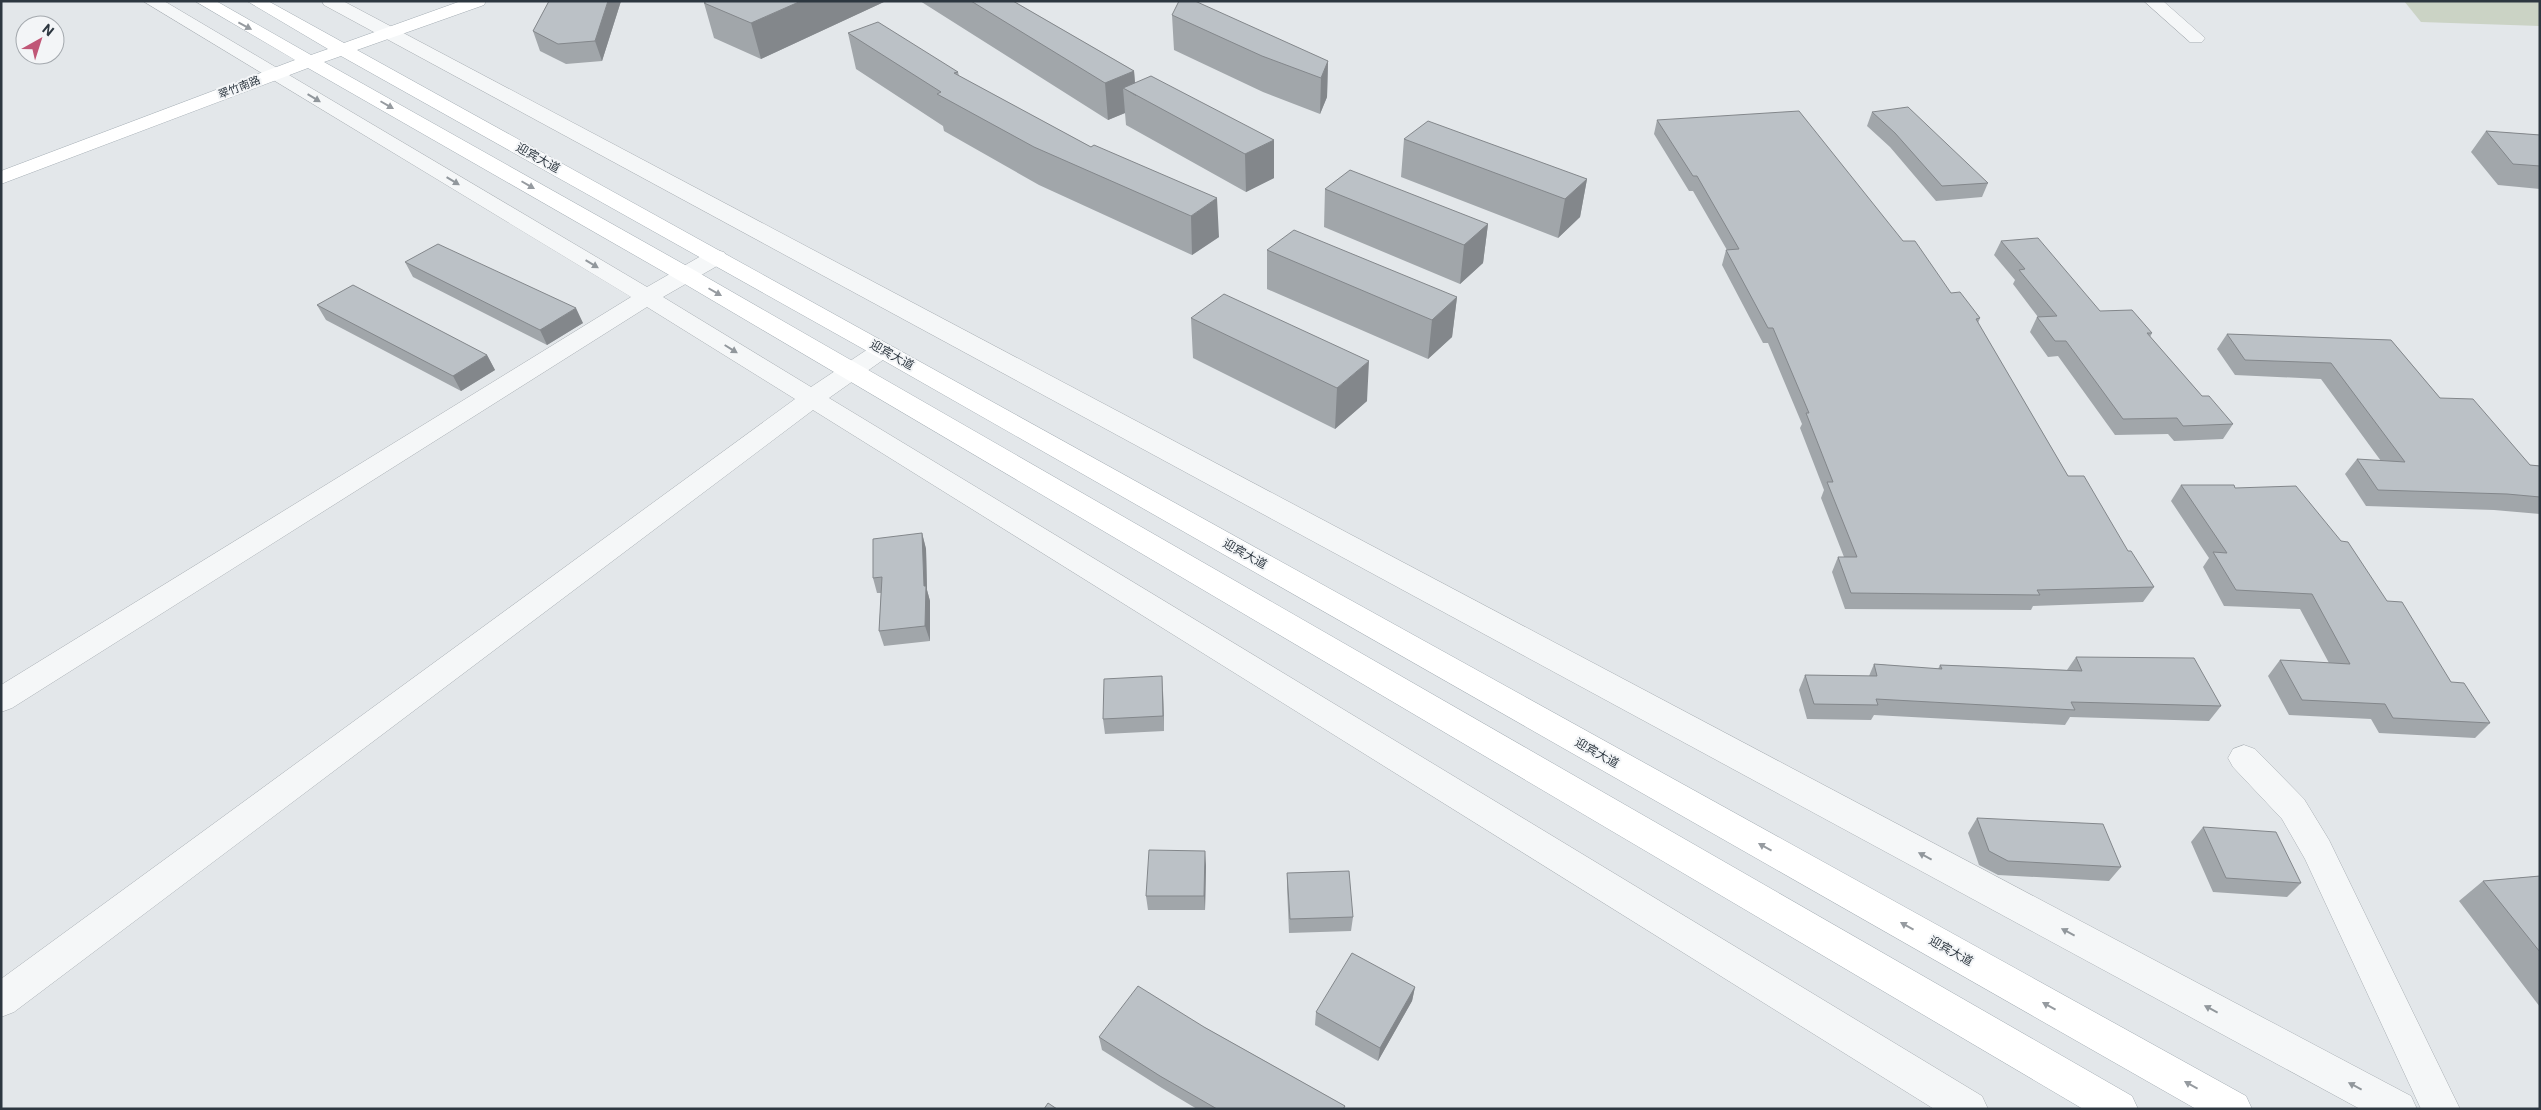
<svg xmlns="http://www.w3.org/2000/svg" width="2541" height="1110" viewBox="0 0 2541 1110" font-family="Roboto,'Noto Sans SC',sans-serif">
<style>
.green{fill:#cbd3c5}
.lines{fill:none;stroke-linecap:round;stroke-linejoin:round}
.minor-casing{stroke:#a9afb4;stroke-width:1}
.major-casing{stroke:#a4adb4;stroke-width:1}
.minor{fill:#f5f7f8;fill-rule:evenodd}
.major{fill:#fff;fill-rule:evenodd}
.wall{fill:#a1a6aa}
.shaded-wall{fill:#83878b}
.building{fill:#bbc1c6;stroke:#83878b}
.oneway{fill:#969ba0}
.oneway2{fill:#91979c}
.labels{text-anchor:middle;stroke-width:4;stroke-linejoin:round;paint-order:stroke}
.far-street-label{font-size:11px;fill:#2d3740;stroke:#f3f5f7}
.street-label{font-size:12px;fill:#2d3740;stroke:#f3f5f7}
</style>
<rect width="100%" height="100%" fill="#e3e7ea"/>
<path class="green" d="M2404,1H2540V26L2421,22Z"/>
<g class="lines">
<defs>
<path id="minor" d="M143,1H164L647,287L708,252L716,250L724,252L727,257L724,262L663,297L811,387L874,345L882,343L890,345L894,350L890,355L829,398L1982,1096L1988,1109H1934L813,410L14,1012L1,1017V979L795,399L647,307L12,708L1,712V685L631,297Z
M322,1H343L2411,1096L2417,1109H2360L324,5Z
M2144,1H2163L2205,38L2202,42H2190Z
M2244,745L2255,749L2304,799L2329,840L2460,1109H2421L2305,859L2282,819L2233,767L2228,758L2233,749Z"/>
<path id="major" d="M195,1H216L311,55L328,49L247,1H268L344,43L461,1H486L484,5L357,50L2246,1096L2252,1109H2196L874,355L341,56L324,62L694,270L2132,1096L2138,1109H2083L678,280L308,68L1,184V171L295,60Z"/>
</defs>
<use href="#minor" class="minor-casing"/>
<use href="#major" class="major-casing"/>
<use href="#minor" class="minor"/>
<use href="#major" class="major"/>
</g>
<path class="wall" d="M549,1H621L602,61L566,64L540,51L533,31Z
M707,1H886L761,59L714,38L704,3Z
M920,1H1013L1134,71L1135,83L1274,140V178L1246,192L1126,125L1125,113L1108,120Z
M1172,15L1328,61L1327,97L1320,114L1263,92L1174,50Z
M848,33L958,72L959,76L1091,147L1094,145L1219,237L1192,255L1039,185L944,131L943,126L856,69Z
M1872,112L1988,183L1982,197L1936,201L1890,147L1867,126Z
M1657,120L1903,241L1951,293L1980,318L1978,323L2068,476L2128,551L2154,587L2143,602L2033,606L2031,610L1845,609L1832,572L1838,557H1844L1821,498L1824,490L1800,428L1802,424L1768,343H1763L1722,265L1726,250H1727L1693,191H1689L1654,134Z
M2486,131L2540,135V189L2498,185L2471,152Z
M1404,139L1587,179L1580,217L1558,238L1401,177Z
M1325,189L1488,224L1483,263L1460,284L1324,227Z
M2001,241L2100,311L2152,333L2150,337L2202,396L2233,424L2223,439L2174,441L2168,434L2115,435L2058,356L2048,357L2030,332L2037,317H2038L2013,284L2015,280L1994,255Z
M1267,250L1457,297L1452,337L1428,359L1267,289Z
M405,262L583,323L547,345L413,277Z
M317,305L487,355L495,370L461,391L326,320Z
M1191,318L1367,401L1335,429L1193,358Z
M2227,334L2391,340L2440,398L2530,465L2540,466V514L2494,510L2366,506L2345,474L2357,459L2381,461L2321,379L2235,375L2217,349Z
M2181,485L2235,488L2387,601L2451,682L2490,723L2475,738L2379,733L2371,719L2289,715L2268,676L2280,660L2329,663L2300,609L2224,606L2203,567L2209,558L2171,501Z
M922,533L926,549L927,590L930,601V641L884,646L879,631L881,593H877L873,578Z
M2076,657L2221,706L2209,721L2070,717L2065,725L1874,715L1871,720L1807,719L1799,690L1805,675L1869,676L1874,664L1938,669L1940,665L2067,670Z
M1163,691L1164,731L1105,734L1103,719Z
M1977,818L2121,867L2109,881L1998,875L1979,865L1968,833Z
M2203,827L2301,883L2287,897L2213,892L2191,842Z
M1206,865L1205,910H1148L1146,896Z
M1287,873L1353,917L1351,931L1289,933L1287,887Z
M2540,876V1007L2459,901L2483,881Z
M1415,987L1412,1001L1378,1061L1315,1025L1316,1012Z
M1204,1027L1345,1106L1344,1109H1197L1162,1088L1102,1050L1099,1037Z"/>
<path class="shaded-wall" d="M608,1H621L602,61L595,41Z
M801,1H886L761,59L751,23Z
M1328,61L1327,97L1320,114L1321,78Z
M1134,71L1136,96L1123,88L1125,113L1108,120L1105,83Z
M1274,140V178L1246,192L1245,154Z
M1587,179L1580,217L1558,238L1565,199Z
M1217,198L1219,237L1192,255L1191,216Z
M1488,224L1483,263L1460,284L1464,245Z
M1457,297L1452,337L1428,359L1432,320Z
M576,308L583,323L547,345L540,330Z
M487,355L495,370L461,391L453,376Z
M1369,361L1367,401L1335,429L1337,388Z
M922,533L926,549L927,590L930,601V641L925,626Z
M1162,676L1163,691L1164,731L1163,716Z
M1205,851L1206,865L1205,910L1204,896Z
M1415,987L1412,1001L1378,1061L1380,1048Z"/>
<path class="building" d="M549,1H608L595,41L558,44L533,31Z
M707,1H801L751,23L704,3Z
M971,1H1013L1134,71L1105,83Z
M1179,1H1195L1328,61L1321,78L1262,56L1172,15Z
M878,22L958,72L954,73L1091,147L1094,145L1217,198L1191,216L1034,147L937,94L941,92L848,33Z
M1151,76L1274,140L1245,154L1123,88Z
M1908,107L1988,183L1942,186L1895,133L1872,112Z
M1799,111L1903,241H1915L1951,293L1960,292L1980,318L1976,319L2068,476H2084L2128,551H2131L2154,587L2037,590L2040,595L1851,593L1838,557H1857L1827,482H1833L1806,413H1809L1773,328H1768L1726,250L1739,249L1697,176H1693L1657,120Z
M1428,121L1587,179L1565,199L1404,139Z
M2486,131L2540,135V166L2513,164Z
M1350,170L1488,224L1464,245L1325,189Z
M1294,230L1457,297L1432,320L1267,250Z
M2038,238L2100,311L2132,310L2152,333H2147L2202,396H2209L2233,424L2183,426L2177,418L2123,419L2066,341H2055L2037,317L2057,316L2019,270L2025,269L2001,241Z
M438,244L576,308L540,330L405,262Z
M353,285L487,355L453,376L317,305Z
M1224,294L1369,361L1337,388L1191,318Z
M2227,334L2391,340L2440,398L2473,399L2530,465L2540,466V497L2507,494L2378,490L2357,459L2405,462L2331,363L2245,360Z
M2181,485H2234L2235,488L2296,486L2341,541L2348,542L2387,601L2402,602L2451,682L2464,683L2490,723L2393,718L2385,704L2302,700L2280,660L2350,664L2312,594L2236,590L2213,552L2227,553Z
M922,533L924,586H926L925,626L879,631L882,577L873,578V539Z
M2076,657L2194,658L2221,706L2071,702L2075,710L1876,699L1878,705L1814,704L1805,675L1877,676L1874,664L1942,669L1940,665L2082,671Z
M1162,676L1163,716L1103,719L1104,679Z
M1977,818L2103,824L2121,867L2008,861L1989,851Z
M2203,827L2276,832L2301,883L2226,878Z
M1149,850L1205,851L1204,896H1146Z
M1349,871L1353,917L1290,919L1287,873Z
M2540,876V952L2483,881Z
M1352,953L1415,987L1380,1048L1316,1012Z
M1138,986L1204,1027L1345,1106L1343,1109H1217L1160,1076L1099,1037Z
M1048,1103L1057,1109H1044Z"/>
<defs><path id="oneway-solid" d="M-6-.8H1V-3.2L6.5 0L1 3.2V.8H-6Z" transform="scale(1.25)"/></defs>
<g class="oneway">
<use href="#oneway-solid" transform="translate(245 26) rotate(28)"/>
<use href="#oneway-solid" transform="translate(387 105) rotate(30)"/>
<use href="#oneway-solid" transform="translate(528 185) rotate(30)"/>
<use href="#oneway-solid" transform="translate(715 292) rotate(30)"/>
<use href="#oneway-solid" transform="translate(1765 847) rotate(-151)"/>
<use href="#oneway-solid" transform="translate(1907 926) rotate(-151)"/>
<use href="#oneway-solid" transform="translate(2049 1006) rotate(-151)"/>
<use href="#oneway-solid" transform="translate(2191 1085) rotate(-151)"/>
</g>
<g class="oneway2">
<use href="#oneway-solid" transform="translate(314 98) rotate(31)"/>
<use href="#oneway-solid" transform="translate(453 181) rotate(31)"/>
<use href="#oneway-solid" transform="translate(592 264) rotate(31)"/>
<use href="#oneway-solid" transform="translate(731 349) rotate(32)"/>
<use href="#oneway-solid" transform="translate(1925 856) rotate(-152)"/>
<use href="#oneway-solid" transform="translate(2068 932) rotate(-152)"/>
<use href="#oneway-solid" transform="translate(2211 1009) rotate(-152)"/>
<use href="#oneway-solid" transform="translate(2355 1086) rotate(-152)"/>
</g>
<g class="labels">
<g class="far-street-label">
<text transform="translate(239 87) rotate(-21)" y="4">翠竹南路</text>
</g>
<g class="street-label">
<text transform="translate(538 158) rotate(29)" y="4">迎宾大道</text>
<text transform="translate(892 355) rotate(29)" y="4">迎宾大道</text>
<text transform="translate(1245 554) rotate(29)" y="4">迎宾大道</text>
<text transform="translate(1597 753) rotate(29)" y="4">迎宾大道</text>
<text transform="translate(1951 951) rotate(29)" y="4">迎宾大道</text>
</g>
</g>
<rect width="2541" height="1110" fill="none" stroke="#2d3740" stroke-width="5"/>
<g transform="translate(40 40) rotate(39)"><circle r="24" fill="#f3f5f7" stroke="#a4a9ae"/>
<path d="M0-4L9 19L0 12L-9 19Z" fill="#c05777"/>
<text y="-8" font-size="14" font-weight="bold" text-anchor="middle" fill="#2d3740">N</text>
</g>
</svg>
